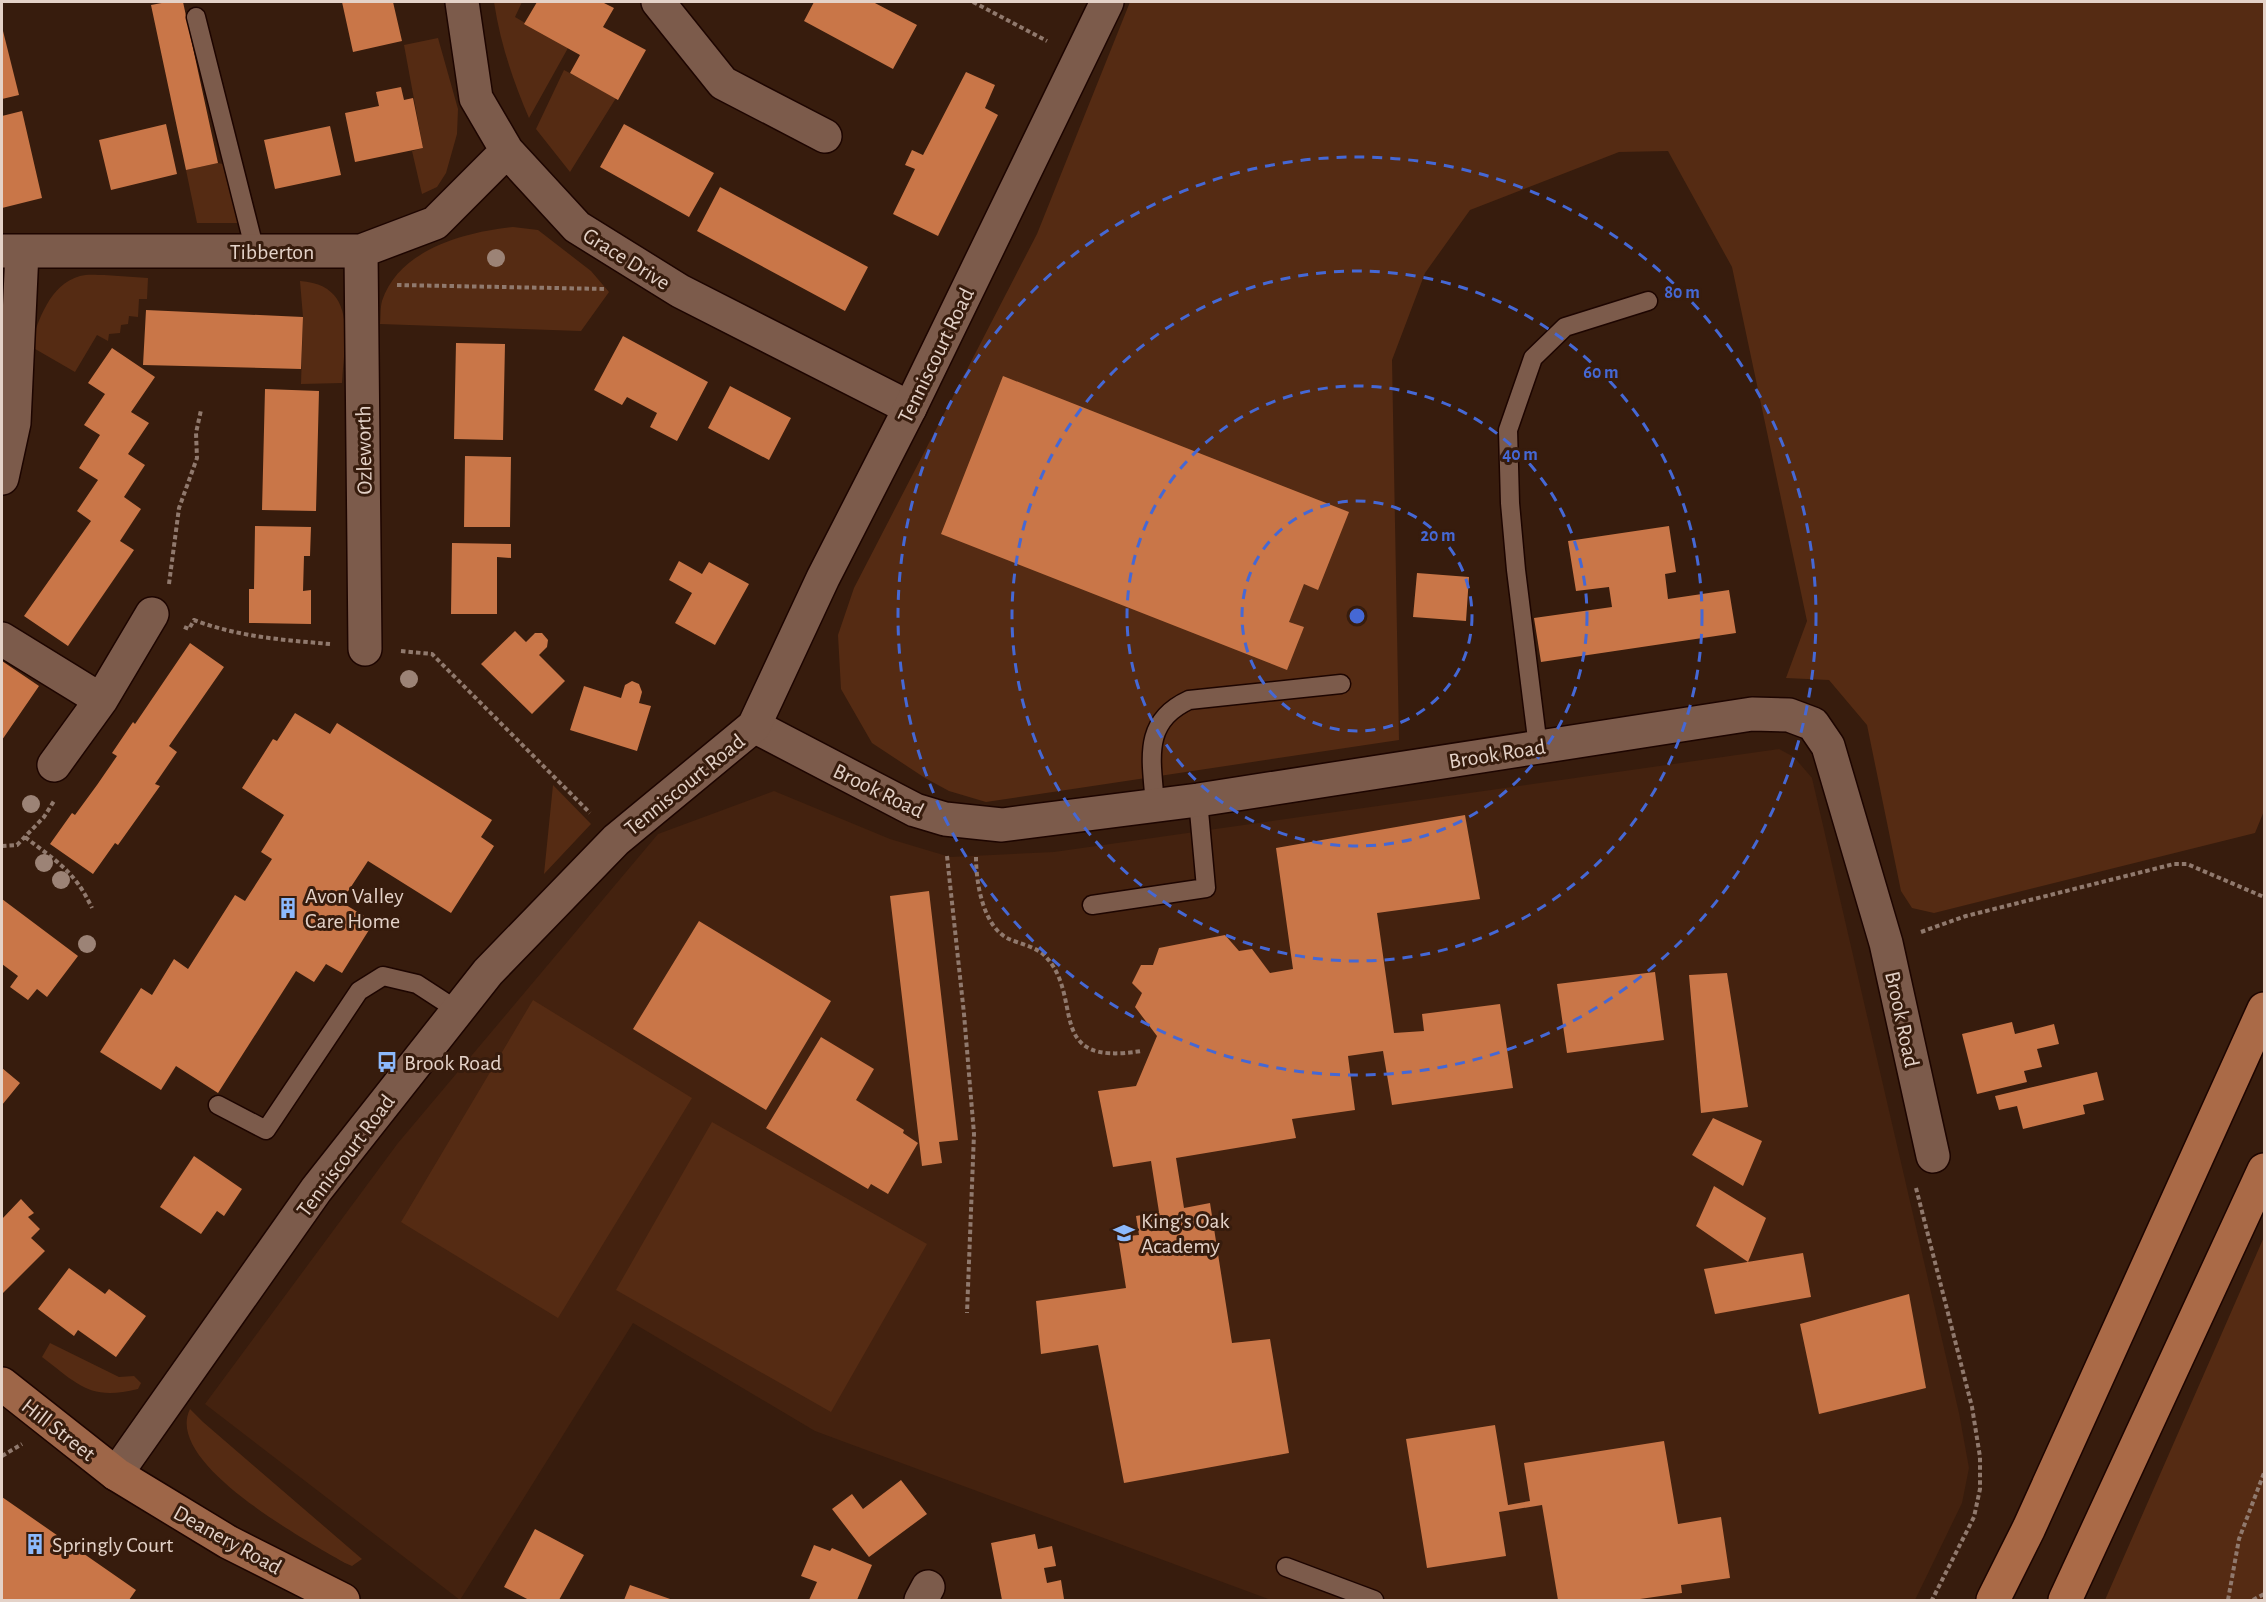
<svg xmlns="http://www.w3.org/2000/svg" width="2266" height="1602" viewBox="0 0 2266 1602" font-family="'Alegreya Sans',sans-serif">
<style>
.built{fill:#44220f}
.green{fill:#552b13}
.building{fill:#c97648}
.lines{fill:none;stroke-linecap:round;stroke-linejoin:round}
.service-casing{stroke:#1d0500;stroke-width:21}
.minor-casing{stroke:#1d0500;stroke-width:36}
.tertiary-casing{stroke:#1d0500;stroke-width:36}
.primary-casing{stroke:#1d0500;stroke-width:36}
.trunk-casing{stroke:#1d0500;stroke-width:36}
.path{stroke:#90796d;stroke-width:4;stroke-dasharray:4.5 3;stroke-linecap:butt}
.service{stroke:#7c5b4b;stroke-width:18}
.minor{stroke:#7c5b4b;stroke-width:33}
.tertiary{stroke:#7c5b4b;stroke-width:33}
.primary{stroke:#9e6648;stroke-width:33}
.trunk{stroke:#aa6a47;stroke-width:33}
.tree{fill:#9c8376}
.ring{fill:none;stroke:#4568d5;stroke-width:3;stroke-dasharray:10 8}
.labels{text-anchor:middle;stroke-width:6;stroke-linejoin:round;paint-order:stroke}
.street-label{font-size:22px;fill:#e4d2c8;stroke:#371c0d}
.poi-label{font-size:22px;fill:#e4d2c8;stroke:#371c0d;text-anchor:start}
.centre{fill:#4568d5;stroke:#371c0d;stroke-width:3}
.ring-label{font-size:18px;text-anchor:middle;font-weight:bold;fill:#4568d5;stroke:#371c0d;stroke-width:6;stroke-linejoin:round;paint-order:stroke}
</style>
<rect width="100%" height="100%" fill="#371c0d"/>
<path class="built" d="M1779,749L1794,757L1812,778L1959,1413L1969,1468L1962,1503L1915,1600H1271L815,1431L633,1323L460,1600L205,1404L398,1143L658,834L774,791L890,839L950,857L1054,852Z"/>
<path class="green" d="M494,2H522L515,17L568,48L529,118C513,81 500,42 494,2Z
M1130,2H2264V811L2255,833L1934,913L1912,908L1901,891L1867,725L1829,680L1786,678L1807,621L1732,267L1668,151L1619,152L1470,210L1425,273L1392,360L1399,740L986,802L949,791L925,778L872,743L841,689L838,635L854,588L1037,234Z
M438,38L458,109L457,134L446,173L437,187L422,194L412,151L423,148L404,45Z
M564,70L616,98L570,172L536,129Z
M218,163L231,166L240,212L237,223H197L186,170Z
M513,227L538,230L591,271L609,292L581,331L380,324C381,317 380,308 382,301C399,249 466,232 513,227Z
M104,275L148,278L147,299H139L138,317L129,316L128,324L121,325L120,333L109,334L108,341L97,335L75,372L30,346C39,320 49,285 80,276C87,274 97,275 104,275Z
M300,281C359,285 344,341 342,383L301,384L303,317Z
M553,785L591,824L544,874Z
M533,1000L692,1098L558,1318L401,1222Z
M712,1122L927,1244L831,1412L616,1290Z
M2264,1237V1600H2105Z
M50,1343L119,1377L134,1376L141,1383L138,1389C90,1401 79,1385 42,1357Z
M190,1409L203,1422L362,1559L352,1566L345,1563C307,1541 163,1463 190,1409Z"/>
<path class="building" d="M167,2H183L218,163L186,170L151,5Z
M342,2H393L402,41L353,52Z
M537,2H602L614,8L603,27L646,50L618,100L570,73L580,55L524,24Z
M814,2H873L917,25L893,69L804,21Z
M2,27L19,95L2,99Z
M966,72L995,85L985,108L998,115L938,236L893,214L915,169L905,165L912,150L923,155Z
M401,87L404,100L413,98L423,148L355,162L345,113L379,106L376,92Z
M22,111L42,198L2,208V116Z
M166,124L177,174L111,190L99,140Z
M624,124L714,173L689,217L600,167Z
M330,126L341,175L275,189L264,140Z
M720,187L868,267L845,311L697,231Z
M146,310L303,317L301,369L143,365Z
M623,336L708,382L677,441L650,427L657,413L627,397L622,405L594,390Z
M456,343L505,344L503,440L454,439Z
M112,348L155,377L131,412L149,423L128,454L145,465L124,497L141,509L120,541L134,550L68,646L24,616L91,521L77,511L98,480L79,468L100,435L84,425L105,394L88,383Z
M1003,376L1349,512L1318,590L1304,584L1289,622L1304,627L1287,670L941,534Z
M730,386L791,418L769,460L708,428Z
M265,389L319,391L316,511L262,510Z
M465,456L511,457L510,527H464Z
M255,526L311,527L310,556H304L303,591L311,590V624L249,623V589H254Z
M1669,526L1676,572L1665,574L1668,599L1729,590L1736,633L1541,662L1534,618L1612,607L1609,587L1576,591L1568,541Z
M452,543L511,544V558L497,557V614H451Z
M679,561L702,574L709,562L749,584L715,645L675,623L692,593L669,580Z
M1417,573L1469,577L1466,621L1413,617Z
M515,631L526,642L535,633H542L548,640L547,647L539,655L565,681L532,714L481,664Z
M190,643L224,667L169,746L177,752L155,784L160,786L118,845L115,843L93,874L50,844L72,813L75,815L97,785L117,756L112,753L133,722L135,724Z
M2,661L39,686L2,740Z
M632,681L639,684L642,692L639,703L651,706L637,751L570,730L584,686L621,698L625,685Z
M295,713L330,734L337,723L492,820L481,837L494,846L451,913L368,861L341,902L374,922L342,973L326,964L314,982L296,971L218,1093L176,1066L161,1090L100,1052L141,988L152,995L174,959L188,969L235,895L245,901L272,859L261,852L284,815L242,788L273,739L277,741Z
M1465,815L1480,899L1377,913L1394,1033L1424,1031L1422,1014L1500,1004L1513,1088L1392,1105L1383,1051L1348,1056L1355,1110L1292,1119L1296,1138L1176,1158L1184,1208L1210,1203L1232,1343L1270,1339L1289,1453L1124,1483L1098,1345L1041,1354L1036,1301L1126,1288L1118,1237L1139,1235L1136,1216L1159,1212L1151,1161L1113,1167L1098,1091L1136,1086L1157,1036L1135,1007L1142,993L1132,983L1141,965H1153L1159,948L1225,935L1239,951L1252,949L1270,973L1293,969L1276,848Z
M929,891L958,1140L939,1142L942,1163L922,1166L890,896Z
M2,899L78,956L47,997L37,989L28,1000L10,987L18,976L2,964Z
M699,921L831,1001L766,1110L633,1029Z
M1655,972L1664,1040L1567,1053L1557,984Z
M1727,973L1748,1107L1701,1113L1689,975Z
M2012,1022L2015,1034L2054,1024L2059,1044L2037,1049L2042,1067L2024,1071L2027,1082L1977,1094L1962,1034Z
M821,1037L874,1069L856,1100L904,1130L903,1133L918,1143L888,1194L871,1184L868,1189L766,1128Z
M2,1068L20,1083L2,1105Z
M2097,1072L2104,1100L2083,1105L2085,1114L2023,1129L2017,1106L1999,1110L1995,1096Z
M1713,1118L1762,1141L1743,1186L1692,1155Z
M194,1156L242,1189L224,1216L217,1211L201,1234L160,1207Z
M1714,1186L1766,1218L1748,1262L1696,1226Z
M21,1199L34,1213L28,1217L40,1229L31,1238L45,1251L2,1294V1219Z
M1803,1253L1811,1297L1715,1314L1704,1269Z
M69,1268L105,1294L109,1289L146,1316L116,1357L78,1330L74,1336L38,1309Z
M1909,1294L1926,1388L1819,1414L1800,1324Z
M1495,1425L1508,1505L1530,1501L1524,1463L1664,1441L1678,1524L1721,1517L1730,1578L1681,1585L1682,1593L1633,1600H1558L1542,1505L1499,1512L1506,1556L1427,1568L1406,1439Z
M901,1480L927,1514L869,1557L832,1509L852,1494L863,1509Z
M2,1497L136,1590L129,1600H2Z
M535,1529L584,1555L559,1600H529L504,1587Z
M1035,1534L1038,1549L1052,1546L1056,1566L1044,1568L1047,1583L1061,1580L1064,1599L1002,1600L991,1543Z
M814,1545L830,1551L832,1548L872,1565L857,1600H809L817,1582L801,1576Z
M630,1585L673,1600H624Z"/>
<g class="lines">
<defs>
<path id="service" d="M196,17L255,251
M1538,747L1516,570L1510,503L1508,430L1533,358L1565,327L1648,301
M1155,805C1152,761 1141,722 1189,700L1341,684
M1092,905L1206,888L1198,800
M218,1105L266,1130L359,991L383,976L417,984L457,1010
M1286,1567L1374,1600"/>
<path id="minor" d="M462,2L476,98L507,151L577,227L680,291L910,408
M658,2L723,83L825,136
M2,251H361L435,223L507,151
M361,251L365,649
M2,478L14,423L22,252
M2,639L101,700
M754,726L915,810L945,819L1002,825L1198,800L1752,714L1789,715L1813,724L1828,746L1886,943L1933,1156
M54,765L101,700L152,614
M921,1600L928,1587"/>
<path id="tertiary" d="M116,1474L316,1190L488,972L616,840L754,726L823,578L910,408L1107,2"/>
<path id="primary" d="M2,1384L116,1474L228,1542L343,1600"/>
<path id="trunk" d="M1993,1600L2029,1528L2264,1009
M2065,1600L2264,1170"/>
</defs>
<use href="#service" class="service-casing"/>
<use href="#minor" class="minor-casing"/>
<use href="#tertiary" class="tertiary-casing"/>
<use href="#primary" class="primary-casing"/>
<use href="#trunk" class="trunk-casing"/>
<path class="path" d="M973,2L1047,41
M397,285L606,289
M169,584L179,508L197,458L196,433L201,410
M184,627L189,629L194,620C239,637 283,640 330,644
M401,651L432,654L590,813
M25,837C57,862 74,870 92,908
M2,846L17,845L44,817L54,801
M947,856L964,1014L974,1134L967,1313
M976,857C976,883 983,927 1009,939C1021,944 1037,947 1046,957C1085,999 1043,1067 1141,1051
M1921,932L1966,916L2174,864H2187L2264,897
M1916,1188L1972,1407L1980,1457V1489L1974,1517L1932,1600
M2,1456L22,1444
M2228,1600L2239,1539L2264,1473
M2253,1600L2264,1594"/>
<use href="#service" class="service"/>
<use href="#minor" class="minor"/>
<use href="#tertiary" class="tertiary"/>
<use href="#primary" class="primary"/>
<use href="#trunk" class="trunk"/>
</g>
<g class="tree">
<circle cx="496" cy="258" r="9"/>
<circle cx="409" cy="679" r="9"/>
<circle cx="31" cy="804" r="9"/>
<circle cx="44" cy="863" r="9"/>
<circle cx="61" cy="880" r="9"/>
<circle cx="87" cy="944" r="9"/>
</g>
<g class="ring">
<circle cx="1357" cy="616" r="115"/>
<circle cx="1357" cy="616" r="230"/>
<circle cx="1357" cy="616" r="345"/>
<circle cx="1357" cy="616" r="459"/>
</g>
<defs>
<symbol id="building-bare" viewBox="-9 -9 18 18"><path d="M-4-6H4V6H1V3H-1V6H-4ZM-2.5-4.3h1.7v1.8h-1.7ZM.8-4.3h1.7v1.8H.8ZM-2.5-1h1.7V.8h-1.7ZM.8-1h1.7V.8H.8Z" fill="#8cb9fc" stroke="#371c0d" stroke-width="2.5" paint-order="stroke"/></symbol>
<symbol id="bus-bare" viewBox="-9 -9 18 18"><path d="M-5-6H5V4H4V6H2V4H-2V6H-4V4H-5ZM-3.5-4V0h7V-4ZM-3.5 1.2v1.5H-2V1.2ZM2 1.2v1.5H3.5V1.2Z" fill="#8cb9fc" stroke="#371c0d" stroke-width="2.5" paint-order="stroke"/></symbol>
<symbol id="school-bare" viewBox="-9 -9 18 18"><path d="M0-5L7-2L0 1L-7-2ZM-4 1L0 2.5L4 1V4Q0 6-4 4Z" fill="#8cb9fc" stroke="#371c0d" stroke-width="2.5" paint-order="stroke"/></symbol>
</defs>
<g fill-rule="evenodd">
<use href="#building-bare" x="273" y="893" width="30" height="30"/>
<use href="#bus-bare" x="372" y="1047" width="30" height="30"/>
<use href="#school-bare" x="1109" y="1218" width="30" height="30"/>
<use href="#building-bare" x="20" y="1529" width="30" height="30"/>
</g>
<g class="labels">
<g class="street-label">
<text x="272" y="259">Tibberton</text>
<text transform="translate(627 258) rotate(32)" y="8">Grace Drive</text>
<text transform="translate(935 355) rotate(-64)" y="8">Tenniscourt Road</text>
<text transform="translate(363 450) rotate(-91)" y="8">Ozleworth</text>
<text transform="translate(1497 753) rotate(-9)" y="8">Brook Road</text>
<text transform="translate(684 784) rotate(-39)" y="8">Tenniscourt Road</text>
<text transform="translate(879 790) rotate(26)" y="8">Brook Road</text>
<text transform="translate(1903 1019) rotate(78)" y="8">Brook Road</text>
<text transform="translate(345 1155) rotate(-53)" y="8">Tenniscourt Road</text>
<text transform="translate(59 1429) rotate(38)" y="8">Hill Street</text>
<text transform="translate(228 1539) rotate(29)" y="8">Deanery Road</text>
</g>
<g class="poi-label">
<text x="305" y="903">Avon Valley<tspan x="305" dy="25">Care Home</tspan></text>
<text x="404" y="1070">Brook Road</text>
<text x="1141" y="1228">King's Oak<tspan x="1141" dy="25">Academy</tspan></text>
<text x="52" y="1552">Springly Court</text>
</g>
</g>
<circle cx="1357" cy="616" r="9" class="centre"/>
<g class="ring-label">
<text x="1682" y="298">80 m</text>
<text x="1601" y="378">60 m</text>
<text x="1520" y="460">40 m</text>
<text x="1438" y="541">20 m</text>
</g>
<rect width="2266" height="1602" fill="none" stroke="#e4d2c8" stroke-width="6"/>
</svg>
